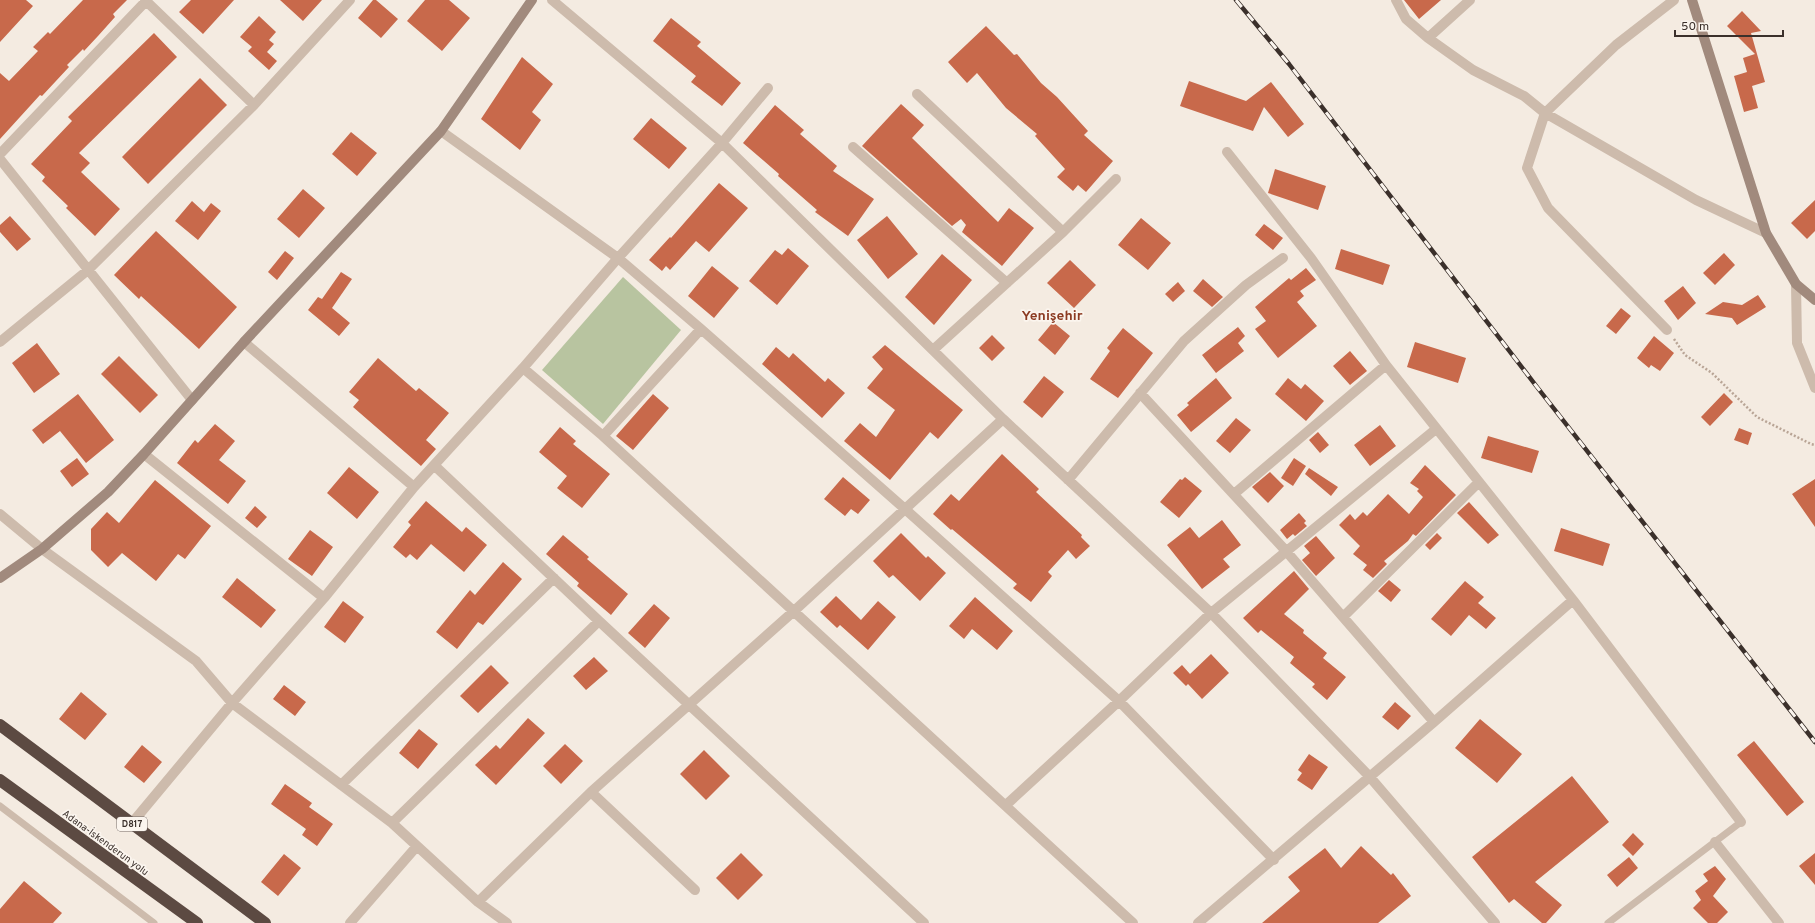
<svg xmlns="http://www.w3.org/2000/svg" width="1815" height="923" viewBox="0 0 1815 923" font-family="Overpass,sans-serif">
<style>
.green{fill:#b8c4a0}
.building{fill:#c8694b}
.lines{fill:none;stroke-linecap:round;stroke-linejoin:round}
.path{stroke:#b9a596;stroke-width:2.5;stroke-dasharray:2 2;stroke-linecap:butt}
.lane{stroke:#cdbbac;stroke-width:7}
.street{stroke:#cdbbac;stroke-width:10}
.secondary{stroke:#a18a7d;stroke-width:10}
.highway{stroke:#5c4a42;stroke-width:12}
.rail-casing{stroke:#3b302b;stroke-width:4.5}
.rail{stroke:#fbf5ee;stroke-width:3;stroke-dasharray:9;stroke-linecap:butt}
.labels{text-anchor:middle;stroke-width:3.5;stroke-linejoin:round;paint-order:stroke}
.shield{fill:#fbf5ee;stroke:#756b66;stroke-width:1}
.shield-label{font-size:9px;font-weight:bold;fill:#3b302b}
.street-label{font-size:10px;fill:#3b302b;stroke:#fbf5ee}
.district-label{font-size:14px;font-weight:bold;fill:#8c3b22;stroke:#fbf5ee}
</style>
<rect width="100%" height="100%" fill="#f4ebe1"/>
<path class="green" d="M623,277L681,330L603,424L542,370Z"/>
<path class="building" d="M0,0H26L33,6L0,42Z
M83,0H127L113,14L115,17L98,36L84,51L83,49L67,65L69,67L42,96L40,95L0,139V73L9,81L38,51L33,47L48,32L50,34Z
M191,0H234L203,34L179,12Z
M280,0H322L303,21Z
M373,0H376L398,19L381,38L358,18Z
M425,0H449L470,18L442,51L407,21Z
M1404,0H1441L1419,19Z
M1742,11L1761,31L1751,33L1765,82L1752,86L1758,108L1744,112L1734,76L1747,72L1743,58L1755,54L1727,26Z
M259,16L276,32L269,40L274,44L267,52L277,61L269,70L248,51L252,47L240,37Z
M671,18L701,42L697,46L741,83L722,106L691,82L696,76L653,41Z
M986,26L1014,55L1017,54L1041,83L1057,97L1088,131L1084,135L1113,161L1086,192L1078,185L1073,191L1057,177L1065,169L1035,136L1037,134L1006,108L977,73L967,83L948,62Z
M154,33L177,57L79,153L90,163L81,172L120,209L95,236L66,208L68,206L42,181L45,177L31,164L72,121L68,117Z
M522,57L553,84L532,112L541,120L520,150L481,119Z
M200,78L227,105L148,184L122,157Z
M1189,81L1246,101L1271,82L1304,124L1288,137L1264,107L1253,131L1180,106Z
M901,104L924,125L912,138L998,222L1009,208L1034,228L1002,266L962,232L966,225L961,219L952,226L862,146Z
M775,105L804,130L800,134L837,166L833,171L874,199L848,236L815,212L817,210L778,176L779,174L743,143Z
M651,118L687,148L669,169L633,139Z
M351,132L377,153L357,176L332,154Z
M1275,169L1326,186L1318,210L1268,193Z
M719,183L748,208L709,252L696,241L670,270L666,266L662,271L649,260L670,237L671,238Z
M303,189L325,208L299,238L277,219Z
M1815,200V231L1807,239L1791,223Z
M192,201L204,212L211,203L221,211L198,240L175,221Z
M10,216L31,239L17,251L0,232V225Z
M887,216L918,254L888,279L857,240Z
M1141,218L1171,243L1148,270L1118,245Z
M1264,224L1283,238L1273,250L1255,235Z
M156,231L237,307L199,349L141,296L139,299L114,275Z
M788,248L809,266L777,305L749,281L775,250L782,255Z
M1341,249L1390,265L1383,285L1335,269Z
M285,251L294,258L277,280L268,272Z
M1724,253L1735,265L1715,285L1703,273Z
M942,254L972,280L934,325L905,297Z
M1070,260L1096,285L1074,308L1047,283Z
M712,266L739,288L714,318L688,296Z
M1306,268L1316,280L1300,291L1304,296L1297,302L1317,326L1278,358L1255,329L1266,321L1255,307L1289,278L1291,280Z
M341,272L352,279L332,308L350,323L339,336L308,310L318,297L322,299Z
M1203,279L1223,297L1212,307L1193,291Z
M1178,282L1185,291L1173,302L1165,294Z
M1683,286L1696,303L1678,320L1664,301Z
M1758,295L1766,307L1737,325L1732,318L1705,314L1723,302L1742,305Z
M1621,308L1631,316L1616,334L1606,326Z
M1053,322L1070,336L1055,355L1038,340Z
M1238,327L1245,336L1238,343L1244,351L1216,373L1202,355Z
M1123,328L1153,353L1118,398L1090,379L1110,351L1107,348Z
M992,335L1005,348L992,361L979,348Z
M1654,336L1674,353L1660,371L1651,365L1649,368L1637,358Z
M1415,342L1466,358L1458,383L1407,367Z
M37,343L60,374L34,393L12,363Z
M885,345L963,410L938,439L930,432L890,480L844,441L860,423L876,437L895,410L867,388L883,369L872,357Z
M776,347L789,358L793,353L825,382L828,378L845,393L822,418L762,364Z
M1350,351L1367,371L1350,385L1333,366Z
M119,356L158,395L140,413L101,374Z
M378,358L416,391L419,388L449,413L426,440L436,449L421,466L353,407L359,400L349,392Z
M1044,376L1064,392L1042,418L1023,402Z
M1216,378L1232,398L1191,432L1177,415L1189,405L1187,403Z
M1288,378L1301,389L1305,384L1324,401L1306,421L1275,394Z
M1724,393L1733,402L1710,426L1701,417Z
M78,394L114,440L86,463L60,431L43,444L32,430Z
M653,394L669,408L633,450L616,436Z
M1236,418L1251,430L1230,453L1216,441Z
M215,424L235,441L219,460L246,481L228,504L177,463L195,440L198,443Z
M1380,425L1396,446L1370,466L1354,445Z
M560,427L576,441L573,444L610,474L582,508L557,488L567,476L539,452Z
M1739,428L1752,433L1748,445L1734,440Z
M1318,432L1329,445L1320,453L1309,440Z
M1488,436L1539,451L1532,473L1481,458Z
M1002,454L1039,489L1036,492L1082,535L1081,537L1090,546L1076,559L1068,550L1048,572L1052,576L1031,602L1013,588L1017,584L952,529L951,530L933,514L951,494L959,501Z
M77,458L89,474L72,487L60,471Z
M1294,458L1306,466L1293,486L1281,478Z
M1425,465L1456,495L1416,536L1413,534L1408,541L1384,561L1387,564L1373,578L1363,570L1367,565L1353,554L1360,546L1339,525L1350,514L1355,520L1363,512L1367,516L1388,494L1409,514L1423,497L1417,491L1419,489L1410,483Z
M349,467L379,492L357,519L327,493Z
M1309,468L1338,487L1331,496L1305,474Z
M1270,472L1284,486L1268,503L1252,487Z
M843,477L870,500L858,514L851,509L845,516L824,499Z
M1185,477L1202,491L1179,518L1160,502L1180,479L1182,480Z
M1815,479V527L1792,494Z
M155,480L211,526L185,559L178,554L156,581L122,553L108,567L91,550V529L107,512L119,523Z
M426,501L462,532L466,527L487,545L464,572L431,544L417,560L410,554L406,558L393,547L411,525L408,522Z
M1469,502L1499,535L1488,544L1457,513Z
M255,506L267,517L257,528L245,518Z
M1299,513L1306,521L1304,523L1307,526L1295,536L1293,534L1287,539L1280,530Z
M1222,520L1241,545L1223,559L1230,567L1202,589L1167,545L1190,527L1199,538Z
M1561,528L1610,544L1603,566L1554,551Z
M310,530L333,547L312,576L288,559Z
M901,533L926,558L928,556L946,573L920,601L893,575L889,578L873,561Z
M1437,533L1442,538L1430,550L1425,545Z
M563,535L589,557L587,559L628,594L611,615L577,586L579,583L546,554Z
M1316,536L1335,558L1316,576L1302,560L1310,553L1304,546Z
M503,562L522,579L483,625L478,622L457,649L436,632L470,590L475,595Z
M1294,571L1309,589L1284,614L1304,630L1303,633L1327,653L1323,658L1346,677L1327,700L1312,687L1315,684L1290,663L1294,657L1261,630L1258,633L1243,618Z
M237,578L276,610L261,628L222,597Z
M1389,580L1401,590L1391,602L1378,591Z
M1465,581L1484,597L1478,603L1496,618L1486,629L1469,615L1451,636L1431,619Z
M836,596L861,620L878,601L896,617L868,650L840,625L837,628L820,612Z
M975,597L1013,631L997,650L972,629L964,639L949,626Z
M343,601L364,617L345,643L324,627Z
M654,604L670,618L645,648L628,633Z
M1211,654L1229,673L1202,699L1188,684L1186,686L1173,673L1182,665L1190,674Z
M594,657L608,671L586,690L573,676Z
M491,665L509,683L478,713L460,696Z
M284,685L306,702L295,716L273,699Z
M81,692L107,714L85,740L59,719Z
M1395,702L1411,716L1398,730L1382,717Z
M528,718L545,733L496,785L475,765L496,745L500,749Z
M1480,719L1522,754L1497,783L1455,748Z
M419,729L438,744L418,769L399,753Z
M1754,741L1804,802L1787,816L1737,755Z
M565,744L583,761L561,784L543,766Z
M142,745L162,762L144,783L124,767Z
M704,750L730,776L706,800L680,774Z
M1309,754L1328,767L1312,790L1297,780L1302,773L1298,770Z
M1572,776L1609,822L1535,882L1562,905L1546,923H1542L1514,899L1509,903L1472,857Z
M285,784L312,803L309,807L333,824L317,846L302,835L306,829L271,804Z
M1633,833L1644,844L1633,856L1622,845Z
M1361,846L1391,875L1393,873L1411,896L1378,923H1262L1300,891L1288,877L1325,848L1341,868Z
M741,853L763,875L738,900L716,878Z
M1815,853V885L1799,866Z
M284,854L301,868L278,896L261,882Z
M1629,857L1638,868L1617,887L1607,875Z
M1715,866L1726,879L1713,896L1728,912L1717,923H1708L1693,908L1701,900L1695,891L1708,881L1703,874Z
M24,881L62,913L53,923H0V909Z"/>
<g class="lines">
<path class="path" d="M1674,339L1685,355L1712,373L1757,417L1811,444L1815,445"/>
<path class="lane" d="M0,806L154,923
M1608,923L1741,822"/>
<path class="street" d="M145,0L254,105
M552,0L722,143L1003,419L1211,613L1369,776L1495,923
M1396,0L1406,19L1428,38L1470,0
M1428,38L1473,70L1524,96L1545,113L1696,200L1766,233
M917,94L1063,232
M441,131L618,258L701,329L905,509L1119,701L1274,860
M853,147L1007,283
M1227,152L1311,258L1386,365L1573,600L1741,822
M0,154L147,0
M0,159L192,400
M1796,284L1797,343L1815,388
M1667,330L1548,208L1527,168L1545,113L1616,45L1674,0
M0,342L88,270L254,105L350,0
M244,342L414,487
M933,350L1063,232L1116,179
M523,368L603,436L1133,923
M1140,393L1286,551L1343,617L1479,482
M603,436L701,329
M144,454L324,598
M435,466L599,621L924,923
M1068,480L1184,341L1246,285L1283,258
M1234,494L1386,365
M0,514L42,549L196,661L232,703L392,823L478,902L507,923
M1343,617L1434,722
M341,785L554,578
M591,792L695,890
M1006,805L1119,701L1211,613L1436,429
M132,823L232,703L324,598L414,487L523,368L618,258L722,143L768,88
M392,823L599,621
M1715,842L1779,923
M478,902L591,792L794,611L1003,419
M350,923L417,846
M1198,923L1434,722L1573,600"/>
<path class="secondary" d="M1692,0L1766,233L1796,284L1815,300
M0,578L42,549L108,492L144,454L244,342L441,131L532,0"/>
<path class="highway" d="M0,725L265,923
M0,780L197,923"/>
<defs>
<path id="rail" d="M1236,0L1289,64L1537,387L1815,742"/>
</defs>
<use href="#rail" class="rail-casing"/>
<use href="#rail" class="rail"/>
</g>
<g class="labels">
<rect class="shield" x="117" y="817" width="30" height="14" rx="3"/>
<g class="shield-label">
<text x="132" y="827">D817</text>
</g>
<g class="street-label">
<text transform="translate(106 842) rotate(36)" y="4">Adana-İskenderun yolu</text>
</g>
<g class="district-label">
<text x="1052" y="320">Yenişehir</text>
</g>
</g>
<path d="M1675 30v6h108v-6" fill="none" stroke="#3b302b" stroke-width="2"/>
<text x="1681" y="30" font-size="12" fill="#3b302b" stroke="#fbf5ee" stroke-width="3" paint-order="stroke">50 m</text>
</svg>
